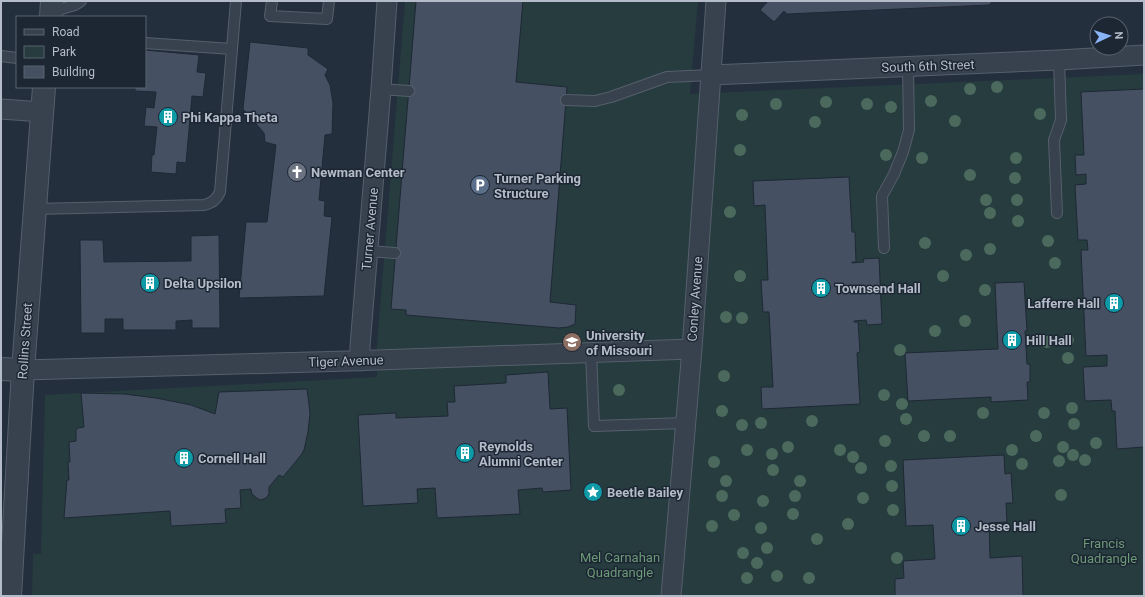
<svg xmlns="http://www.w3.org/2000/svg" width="1145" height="597" font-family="Roboto,sans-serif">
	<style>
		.green { fill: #263c3f }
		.building { fill: #455162; stroke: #1f2835 }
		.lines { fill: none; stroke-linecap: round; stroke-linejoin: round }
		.service-casing { stroke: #565f6c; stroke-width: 12 }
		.minor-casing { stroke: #565f6c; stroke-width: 21 }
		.tertiary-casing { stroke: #565f6c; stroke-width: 24 }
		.service { stroke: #38414e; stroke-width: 10 }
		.minor { stroke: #38414e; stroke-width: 19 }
		.tertiary { stroke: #38414e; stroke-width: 22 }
		.tree { fill: #4b6a5d }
		.labels { text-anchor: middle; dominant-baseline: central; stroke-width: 3; stroke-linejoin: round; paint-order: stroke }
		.street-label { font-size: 13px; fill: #b4bcc9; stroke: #1d2633 }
		.poi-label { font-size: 13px; font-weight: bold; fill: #b4bcc9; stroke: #1d2633; text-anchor: start }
		.park-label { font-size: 13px; fill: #6b9a76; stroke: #1d2633 }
	</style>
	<rect width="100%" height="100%" fill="#242f3e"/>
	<path class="green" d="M405,1H698L690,94L1144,74V596H32L33,554H41L45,395L377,377V345Z"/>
	<path class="building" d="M416,1H523L516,82L567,87L550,302L576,305L575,324L568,327L559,328L406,315V310L391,309Z
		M768,1H993L989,5L787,14L784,11L774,22L760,10Z
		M250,42L308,48V55L328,69L325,75L330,85L333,103L332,134L325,135L319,200L325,201L324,216L332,217L324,296L239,298L246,222H267L276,145L265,142L264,133L243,109Z
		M145,50L199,55L197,72L206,73L203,97L192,96L186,163L177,162L176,174L151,172L152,155H154L157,127L144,126L146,107L154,108L156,92L135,91V87H145Z
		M1144,89V447L1117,449L1115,411H1112L1111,400L1085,401L1083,367L1107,366V355L1086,356L1081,250H1088L1087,240H1078L1075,185L1086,184V174L1076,175L1075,155H1084L1081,92Z
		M849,177L852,232H855L856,262H852V263L864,262L863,259L879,258L882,324L867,325L866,320L854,321V322H858L860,352L857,353L860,404L762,409L761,387H773L769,312H763L761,280H768L765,205L754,206L753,181Z
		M219,235L220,328H192V320L176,321V330H123V319H105V333H81L80,240H103L104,262L191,261V236Z
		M1024,282L1027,331H1025L1027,364H1030V382H1027L1028,400L991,402V397L908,401L905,353L998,349L995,283Z
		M548,372L550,409L567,408L571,490L543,492L542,488L518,490L520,514L437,518L435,488L417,489L418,503L363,506L358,415L396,413V418L448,416L447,402H455L454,386L506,383V375Z
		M307,389L310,413L308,432L304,450L301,455L283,477L279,475L269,487V494L266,498L261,500L258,499L252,494L251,489L240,490L241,508L225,509L226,523L171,526L170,511L64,518L67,480H69L68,462H70L69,442L76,441V430L78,428L84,427L81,393L124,394L156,398L191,405L215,414L219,392Z
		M1004,455L1005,474L1011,473L1013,503H1006L1007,522L989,523L990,558L1022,556L1023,596H895V579L904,578L903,561L935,559L933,525L906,526L903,460Z"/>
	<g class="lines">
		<g class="service-casing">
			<path id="service" d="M272,1L270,16L327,19L329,1
				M51,12L75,5L81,1
				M145,43L232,49
				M1,56L17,58
				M381,89L409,91
				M566,100L595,101L611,97L667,77L711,75
				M35,209L204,205C212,203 216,200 220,192L236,1
				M1057,213L1054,140L1061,120L1059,60
				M884,248L882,196L894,174L903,152L909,130L908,67
				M368,251L395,253
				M591,352L594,426L686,423"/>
		</g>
		<g class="minor-casing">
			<path id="minor" d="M711,75L1059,60L1144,55
				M1,109L42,112
				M360,361V346L381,89L387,1
				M23,370L349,361L692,349
				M671,596L692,349L716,1"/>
		</g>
		<g class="tertiary-casing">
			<path id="tertiary" d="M51,17L52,1
				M1,369L23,370
				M10,596L23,370L44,87"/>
		</g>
		<use href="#service" class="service"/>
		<use href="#minor" class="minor"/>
		<use href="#tertiary" class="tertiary"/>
	</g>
	<g class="tree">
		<circle cx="997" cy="87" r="6"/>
		<circle cx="970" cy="89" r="6"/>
		<circle cx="931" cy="101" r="6"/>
		<circle cx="826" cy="102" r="6"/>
		<circle cx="776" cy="104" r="6"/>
		<circle cx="867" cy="104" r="6"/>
		<circle cx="891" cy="107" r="6"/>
		<circle cx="1040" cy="114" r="6"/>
		<circle cx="742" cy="115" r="6"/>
		<circle cx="955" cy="121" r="6"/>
		<circle cx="815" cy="122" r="6"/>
		<circle cx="740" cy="150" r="6"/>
		<circle cx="886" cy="155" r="6"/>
		<circle cx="922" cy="158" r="6"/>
		<circle cx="1016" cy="158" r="6"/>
		<circle cx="970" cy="175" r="6"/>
		<circle cx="1015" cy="178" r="6"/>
		<circle cx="986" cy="200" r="6"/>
		<circle cx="1017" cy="200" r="6"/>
		<circle cx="730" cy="212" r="6"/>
		<circle cx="990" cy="213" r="6"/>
		<circle cx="1018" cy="221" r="6"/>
		<circle cx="1048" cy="241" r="6"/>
		<circle cx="925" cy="243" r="6"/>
		<circle cx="990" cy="249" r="6"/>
		<circle cx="966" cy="255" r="6"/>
		<circle cx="1055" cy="263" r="6"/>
		<circle cx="740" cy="276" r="6"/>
		<circle cx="943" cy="276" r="6"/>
		<circle cx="985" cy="290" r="6"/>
		<circle cx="726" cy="317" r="6"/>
		<circle cx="742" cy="318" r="6"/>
		<circle cx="965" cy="321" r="6"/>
		<circle cx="935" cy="331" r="6"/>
		<circle cx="1068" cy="340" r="6"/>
		<circle cx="1047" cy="342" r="6"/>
		<circle cx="900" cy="350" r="6"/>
		<circle cx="1068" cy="358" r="6"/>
		<circle cx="724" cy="376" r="6"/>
		<circle cx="619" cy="390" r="6"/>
		<circle cx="884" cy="395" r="6"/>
		<circle cx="902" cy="404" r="6"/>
		<circle cx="1072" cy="408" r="6"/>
		<circle cx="722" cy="411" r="6"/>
		<circle cx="983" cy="413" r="6"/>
		<circle cx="1044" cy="413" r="6"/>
		<circle cx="906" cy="419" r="6"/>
		<circle cx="812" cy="421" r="6"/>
		<circle cx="761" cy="423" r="6"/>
		<circle cx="1074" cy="424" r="6"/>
		<circle cx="742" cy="425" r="6"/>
		<circle cx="924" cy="436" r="6"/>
		<circle cx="950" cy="436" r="6"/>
		<circle cx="1036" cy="436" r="6"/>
		<circle cx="885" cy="441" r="6"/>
		<circle cx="1096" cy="443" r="6"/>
		<circle cx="788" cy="447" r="6"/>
		<circle cx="1063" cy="447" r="6"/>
		<circle cx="747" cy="450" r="6"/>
		<circle cx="840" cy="450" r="6"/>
		<circle cx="1012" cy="450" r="6"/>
		<circle cx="772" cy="454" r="6"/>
		<circle cx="1073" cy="455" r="6"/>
		<circle cx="853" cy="457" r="6"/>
		<circle cx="1085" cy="460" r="6"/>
		<circle cx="1059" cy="461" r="6"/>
		<circle cx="714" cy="462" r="6"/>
		<circle cx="1022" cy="464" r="6"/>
		<circle cx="891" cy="466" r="6"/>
		<circle cx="861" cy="468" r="6"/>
		<circle cx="773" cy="470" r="6"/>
		<circle cx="726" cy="481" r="6"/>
		<circle cx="800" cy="481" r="6"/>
		<circle cx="892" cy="486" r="6"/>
		<circle cx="1061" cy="495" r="6"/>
		<circle cx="722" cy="496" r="6"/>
		<circle cx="795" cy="496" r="6"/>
		<circle cx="863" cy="498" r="6"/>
		<circle cx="763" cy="501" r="6"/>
		<circle cx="893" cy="510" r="6"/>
		<circle cx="793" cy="514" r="6"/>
		<circle cx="734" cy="515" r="6"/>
		<circle cx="848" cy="524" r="6"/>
		<circle cx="712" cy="526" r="6"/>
		<circle cx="761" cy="528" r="6"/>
		<circle cx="817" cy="539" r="6"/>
		<circle cx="767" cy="548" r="6"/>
		<circle cx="743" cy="553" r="6"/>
		<circle cx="897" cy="558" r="6"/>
		<circle cx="757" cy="563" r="6"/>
		<circle cx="777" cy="576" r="6"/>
		<circle cx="747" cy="578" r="6"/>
		<circle cx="809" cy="578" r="6"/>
	</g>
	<defs>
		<g id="building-disc" transform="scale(1)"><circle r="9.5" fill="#0f9aa8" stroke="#1d2633"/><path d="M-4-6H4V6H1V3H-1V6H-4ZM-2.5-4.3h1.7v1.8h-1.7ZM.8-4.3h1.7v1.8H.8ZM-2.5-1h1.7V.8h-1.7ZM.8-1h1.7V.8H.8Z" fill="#fff"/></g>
		<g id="church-disc" transform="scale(1)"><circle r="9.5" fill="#6b7280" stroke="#1d2633"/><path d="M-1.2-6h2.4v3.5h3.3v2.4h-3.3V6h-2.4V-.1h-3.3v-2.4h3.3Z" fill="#fff"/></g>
		<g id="parking-disc" transform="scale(1)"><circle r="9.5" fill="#5c6f8a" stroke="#1d2633"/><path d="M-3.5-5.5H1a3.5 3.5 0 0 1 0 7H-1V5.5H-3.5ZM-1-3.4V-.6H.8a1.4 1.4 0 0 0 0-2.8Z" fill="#fff"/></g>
		<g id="university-disc" transform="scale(1)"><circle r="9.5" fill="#8d6e63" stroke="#1d2633"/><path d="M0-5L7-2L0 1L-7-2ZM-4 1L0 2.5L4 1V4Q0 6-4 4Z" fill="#fff"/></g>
		<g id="sight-disc" transform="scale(1)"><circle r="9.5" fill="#0f9aa8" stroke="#1d2633"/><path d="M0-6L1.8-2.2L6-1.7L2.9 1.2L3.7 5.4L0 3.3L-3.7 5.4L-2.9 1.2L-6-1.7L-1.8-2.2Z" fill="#fff"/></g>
	</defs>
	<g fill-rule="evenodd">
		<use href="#building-disc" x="168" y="117"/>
		<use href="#church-disc" x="297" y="172"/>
		<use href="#parking-disc" x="480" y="185"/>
		<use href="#building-disc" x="150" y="283"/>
		<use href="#building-disc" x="821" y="288"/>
		<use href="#building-disc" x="1114" y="303"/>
		<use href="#building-disc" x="1012" y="340"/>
		<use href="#university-disc" x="572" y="342"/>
		<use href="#building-disc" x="465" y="453"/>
		<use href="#building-disc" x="184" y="458"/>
		<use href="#sight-disc" x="593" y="492"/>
		<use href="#building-disc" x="961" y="526"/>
	</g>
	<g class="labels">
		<g class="street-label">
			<text transform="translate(928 66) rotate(-2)">South 6th Street</text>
			<text transform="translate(370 229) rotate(-85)">Turner Avenue</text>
			<text transform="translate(695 299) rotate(-86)">Conley Avenue</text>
			<text transform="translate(25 341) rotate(-86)">Rollins Street</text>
			<text transform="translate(346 361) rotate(-2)">Tiger Avenue</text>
		</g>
		<g class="poi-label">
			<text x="182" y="117">Phi Kappa Theta</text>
			<text x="311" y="172">Newman Center</text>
			<text x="494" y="178">Turner Parking<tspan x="494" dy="15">Structure</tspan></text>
			<text x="164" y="283">Delta Upsilon</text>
			<text x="835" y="288">Townsend Hall</text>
			<text x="1100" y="303" text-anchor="end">Lafferre Hall</text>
			<text x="586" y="335">University<tspan x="586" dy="15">of Missouri</tspan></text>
			<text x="1026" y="340">Hill Hall</text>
			<text x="479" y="446">Reynolds<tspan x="479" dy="15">Alumni Center</tspan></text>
			<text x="198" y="458">Cornell Hall</text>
			<text x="607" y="492">Beetle Bailey</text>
			<text x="975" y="526">Jesse Hall</text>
		</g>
		<g class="park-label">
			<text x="1104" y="543">Francis<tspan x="1104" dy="15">Quadrangle</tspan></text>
			<text x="620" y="557">Mel Carnahan<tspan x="620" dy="15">Quadrangle</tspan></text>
		</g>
	</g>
	<rect width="1145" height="597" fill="none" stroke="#b4bcc9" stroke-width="4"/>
	<rect x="16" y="16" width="130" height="72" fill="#1d2633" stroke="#59626f"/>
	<rect x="24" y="29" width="20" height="6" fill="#38414e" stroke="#59626f"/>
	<text x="52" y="36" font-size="12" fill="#b4bcc9">Road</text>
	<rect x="24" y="46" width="20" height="12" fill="#263c3f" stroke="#59626f"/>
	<text x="52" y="56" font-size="12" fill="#b4bcc9">Park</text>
	<rect x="24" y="66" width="20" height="12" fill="#455162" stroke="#59626f"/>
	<text x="52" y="76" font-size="12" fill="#b4bcc9">Building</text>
	<g transform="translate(1109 36) rotate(86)"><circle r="19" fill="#1d2633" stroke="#59626f"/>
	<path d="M0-3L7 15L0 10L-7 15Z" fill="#8ab4f8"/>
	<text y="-6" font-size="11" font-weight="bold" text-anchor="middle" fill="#b4bcc9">N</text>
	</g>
</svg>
